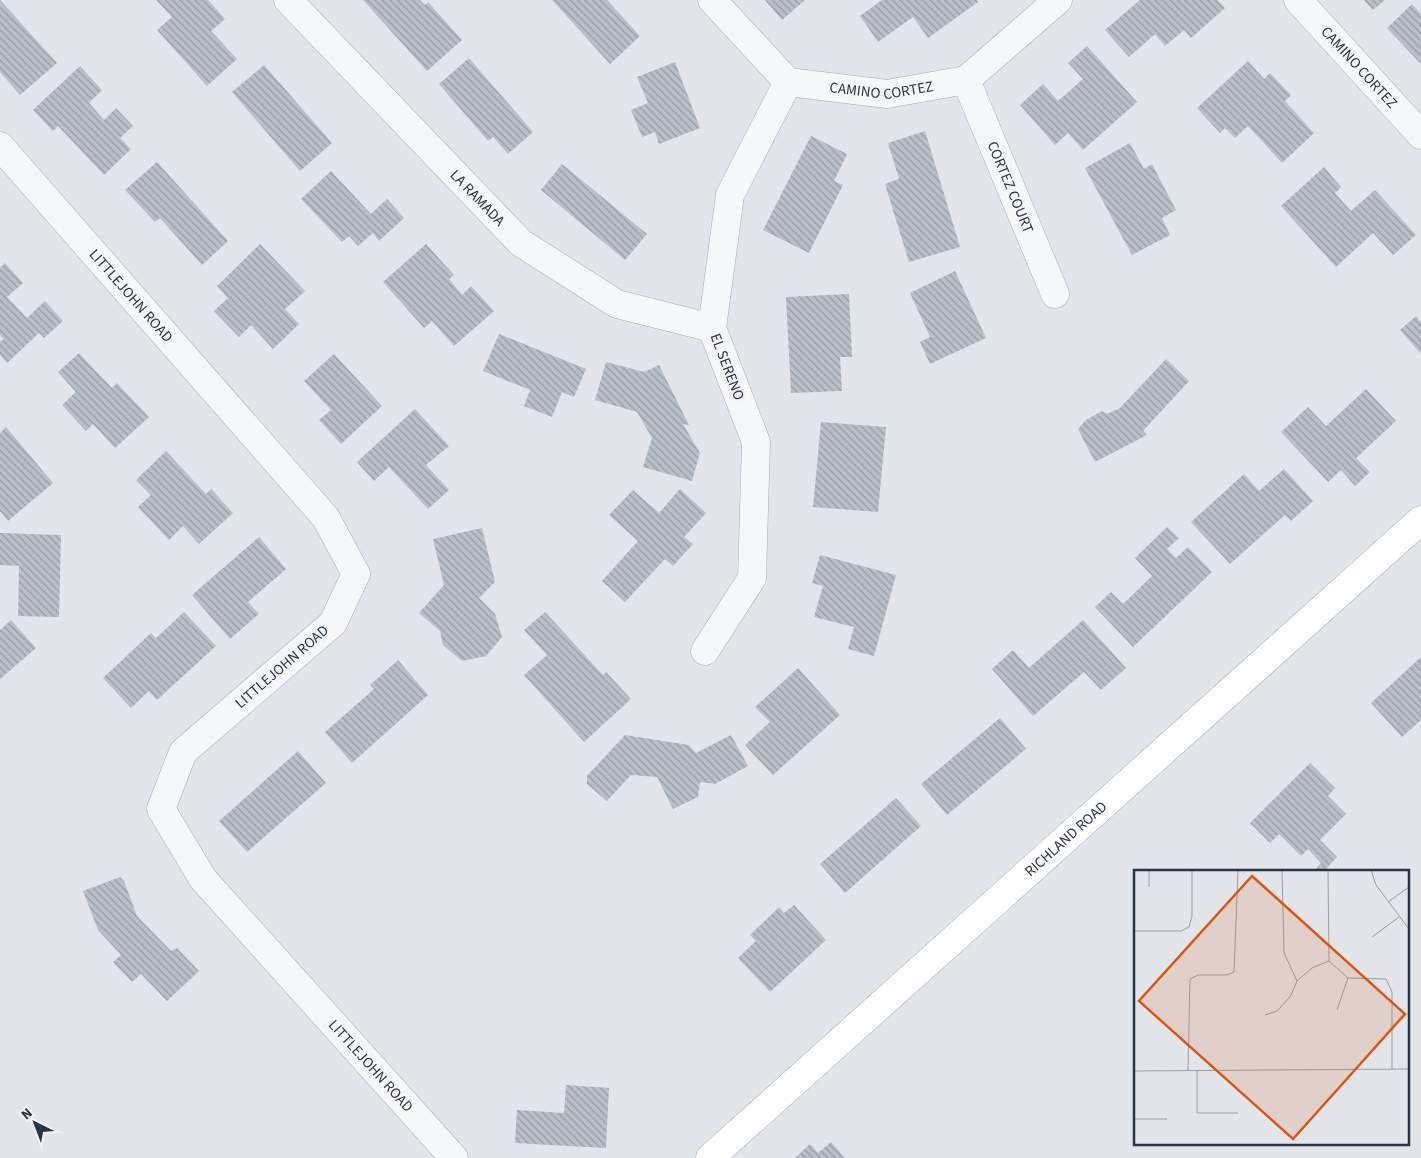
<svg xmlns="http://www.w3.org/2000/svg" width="1421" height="1158" font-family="'Source Sans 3',sans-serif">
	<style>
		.building { fill: url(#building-back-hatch) }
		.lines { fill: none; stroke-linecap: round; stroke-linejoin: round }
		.street-casing { stroke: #a7adb5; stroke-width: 29 }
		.secondary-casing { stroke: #a7adb5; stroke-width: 29 }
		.street { stroke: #f5f7f9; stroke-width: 28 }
		.secondary { stroke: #fff; stroke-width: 28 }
		.labels { text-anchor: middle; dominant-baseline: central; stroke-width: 5; stroke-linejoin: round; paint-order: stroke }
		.street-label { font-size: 15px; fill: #2a3543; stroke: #f2f5f8 }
		.inset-road { fill: none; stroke: #989fa8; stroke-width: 1 }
		.view { fill: #de570f; fill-opacity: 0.15; stroke: #de570f; stroke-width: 2.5 }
		.inset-edge { fill: none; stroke: #2a3543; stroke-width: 2.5 }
	</style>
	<defs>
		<pattern id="building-back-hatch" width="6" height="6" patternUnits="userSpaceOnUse" patternTransform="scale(1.25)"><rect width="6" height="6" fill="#b9c0c8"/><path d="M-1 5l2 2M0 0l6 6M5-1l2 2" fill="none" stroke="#979da4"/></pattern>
	</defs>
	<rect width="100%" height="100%" fill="#e2e6eb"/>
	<path class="building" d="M0,0L57,63L20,95L0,72Z
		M156,0H208L225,19L211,31L237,59L207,86L157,30L172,17Z
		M363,0H420L425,5L428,2L462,40L427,71Z
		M552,0H607L640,36L610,64Z
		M765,0H805L782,20Z
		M882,0H977L978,2L928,38L913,17L878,42L860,16Z
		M1140,0H1217L1225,8L1191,38L1184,30L1165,46L1155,34L1129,57L1105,30Z
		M1364,0H1385L1373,10Z
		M1412,4L1421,14V64L1387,28Z
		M1087,46L1137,102L1083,150L1068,133L1055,145L1020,105L1043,84L1058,101L1083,79L1068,63Z
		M469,58L533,132L508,154L493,137L488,141L439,84Z
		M1248,61L1264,79L1270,73L1291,95L1285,101L1314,133L1282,163L1248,126L1235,138L1225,128L1220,133L1197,108Z
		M675,62L700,128L659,144L655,132L642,137L631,110L648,103L637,77Z
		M264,65L332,143L300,171L232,92Z
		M80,66L102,90L89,103L104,120L116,108L133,126L120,138L131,149L104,175L58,126L53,131L33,110Z
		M925,131L960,247L909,262L885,184L899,179L888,143Z
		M811,136L847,154L834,181L843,185L809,253L763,230Z
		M1130,143L1144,169L1152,164L1176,210L1162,218L1170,235L1132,255L1085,168Z
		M157,162L228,241L202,265L160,218L155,222L125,190Z
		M562,164L647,234L625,260L541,190Z
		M1324,167L1341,187L1335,193L1351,211L1375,190L1416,235L1393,255L1373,233L1336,267L1281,206Z
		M331,171L371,214L387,199L404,218L379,241L373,233L358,246L349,236L342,242L301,199Z
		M260,244L305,291L285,309L299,324L273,349L251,325L239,337L214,311L228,298L217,286Z
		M426,244L454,275L449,279L462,295L471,286L494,311L454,346L432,321L424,328L383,282Z
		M5,263L23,283L7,297L27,318L45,301L63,321L44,338L39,333L7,363L0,355V342L4,339L0,335V268Z
		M955,271L986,338L930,364L920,342L930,337L910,293Z
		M849,294L852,357H840L842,391L791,393L786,297Z
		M1416,316L1421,322V354L1400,330Z
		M499,334L586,369L574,397L562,392L552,417L524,406L530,390L483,371Z
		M79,353L112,388L117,383L149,417L115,448L93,424L86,431L62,405L76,392L58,372Z
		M334,354L382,406L341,444L319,420L331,410L304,381Z
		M1166,359L1189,381L1143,431L1147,435L1095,462L1078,429L1086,420L1102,411L1107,414L1120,408Z
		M606,362L644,372L659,365L689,425L683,424L700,453L692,481L643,467L652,438L637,412L595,400Z
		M1366,389L1396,421L1356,458L1370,472L1355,486L1341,470L1328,482L1281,432L1308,407L1326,426Z
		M415,409L449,446L426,465L449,490L428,509L389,467L374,481L357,462Z
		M821,422L886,427L878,512L813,507Z
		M6,427L53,483L8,521L0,511V433Z
		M166,451L206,494L211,489L233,513L199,544L183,526L169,540L138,507L151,495L136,480Z
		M1284,469L1313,501L1291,521L1285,515L1230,564L1191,522L1244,474L1259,491Z
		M680,489L706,513L684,537L693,544L673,566L665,559L625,602L602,581L638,541L609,515L633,490L659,513Z
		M1167,527L1179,538L1167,549L1176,558L1188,547L1212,572L1133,647L1095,607L1111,592L1123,604L1152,576L1135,558Z
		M482,528L495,582L479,598L495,614L502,637L486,656L462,661L443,645L440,631L419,613L444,585L433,539Z
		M0,533L61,535L59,617L18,616L19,566L0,565Z
		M259,537L286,569L248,602L259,614L230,639L192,595Z
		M820,555L896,575L874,656L848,649L854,627L814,617L823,586L812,583Z
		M184,612L216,646L157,700L149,691L131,708L103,678L151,633L156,638Z
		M545,612L603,675L606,672L631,699L584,742L524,675L547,655L524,630Z
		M11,620L36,648L0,679V630Z
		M1083,620L1126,668L1101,690L1084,672L1033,716L992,669L1013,650L1029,668Z
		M1421,657V720L1402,737L1371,703Z
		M398,660L428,695L352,763L325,732L374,689L370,685Z
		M798,668L840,715L773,775L745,745L770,722L755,707Z
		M1000,718L1026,749L947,815L921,784Z
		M625,735L689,745L696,753L731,735L748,766L715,784L700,782L698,797L673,809L657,777L631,775L607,801L587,784V776Z
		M298,751L326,783L247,852L219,821Z
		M1310,763L1335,788L1328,796L1346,814L1320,840L1337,857L1323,872H1313L1321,863L1308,849L1301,856L1279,834L1270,843L1250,823Z
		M896,798L921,826L845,893L820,864Z
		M120,877L124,881L137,916L171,951L177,948L199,971L167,1001L141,974L132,982L113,962L121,955L98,930L83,891Z
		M794,905L826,940L770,992L738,958L756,941L750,935L779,907L784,913Z
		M566,1085L609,1088L606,1148L515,1143L517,1110L564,1113Z
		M831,1142L845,1158H795L810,1144L818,1153Z"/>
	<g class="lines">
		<g class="street-casing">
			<g id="street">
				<path id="s1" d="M288,0L521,243L617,304L712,328"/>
				<path id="s2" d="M712,0L788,82L887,94L966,80L1058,0"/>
				<path id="s3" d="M1298,0L1421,135"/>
				<path id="s4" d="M966,80L1055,294"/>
				<path id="s5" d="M0,146L326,518L356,574L333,623L183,752L161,809L203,879L454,1158"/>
				<path d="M705,651L752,578L756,442L712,328L730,195L788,82"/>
			</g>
		</g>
		<g class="secondary-casing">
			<g id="secondary">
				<path id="s6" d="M710,1158L1421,520"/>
			</g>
		</g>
		<use href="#street" class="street"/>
		<use href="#secondary" class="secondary"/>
	</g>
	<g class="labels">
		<g class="street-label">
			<text stroke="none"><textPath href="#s3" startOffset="91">CAMINO CORTEZ</textPath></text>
			<text stroke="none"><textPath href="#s2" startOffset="206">CAMINO CORTEZ</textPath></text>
			<text stroke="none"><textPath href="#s4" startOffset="116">CORTEZ COURT</textPath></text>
			<text stroke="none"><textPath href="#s1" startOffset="274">LA RAMADA</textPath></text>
			<text stroke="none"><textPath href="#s5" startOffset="199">LITTLEJOHN ROAD</textPath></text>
			<text transform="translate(727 367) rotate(69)">EL SERENO</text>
			<text transform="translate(282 667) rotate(-41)">LITTLEJOHN ROAD</text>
			<text stroke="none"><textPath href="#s6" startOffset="478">RICHLAND ROAD</textPath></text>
			<text stroke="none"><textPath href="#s5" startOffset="1204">LITTLEJOHN ROAD</textPath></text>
		</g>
	</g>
	<g transform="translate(1134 870)">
		<rect width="275" height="275" fill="#e2e6eb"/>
		<path class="inset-road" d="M15,0V17M148,0L150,83L163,111M194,0L195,91L214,108L252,109L258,122V200M237,0L242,15L275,59M254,32L275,17M0,61H47L55,57L58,46V0M238,67L265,47M203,140L214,108M131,145L143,141L156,127L163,111L178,98L195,91M54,200L56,109L64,105H93L100,102L104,0M63,200V243H104M0,201L275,199M0,249H33"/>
		<path class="view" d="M118,6L271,144L159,269L5,131Z"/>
		<rect width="275" height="275" class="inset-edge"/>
	</g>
	<g transform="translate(35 1123) rotate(318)" stroke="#f2f5f8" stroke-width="4" paint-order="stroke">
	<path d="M0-4L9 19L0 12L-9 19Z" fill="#2a3543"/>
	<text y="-8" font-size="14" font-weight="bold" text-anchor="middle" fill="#2a3543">N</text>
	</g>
</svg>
